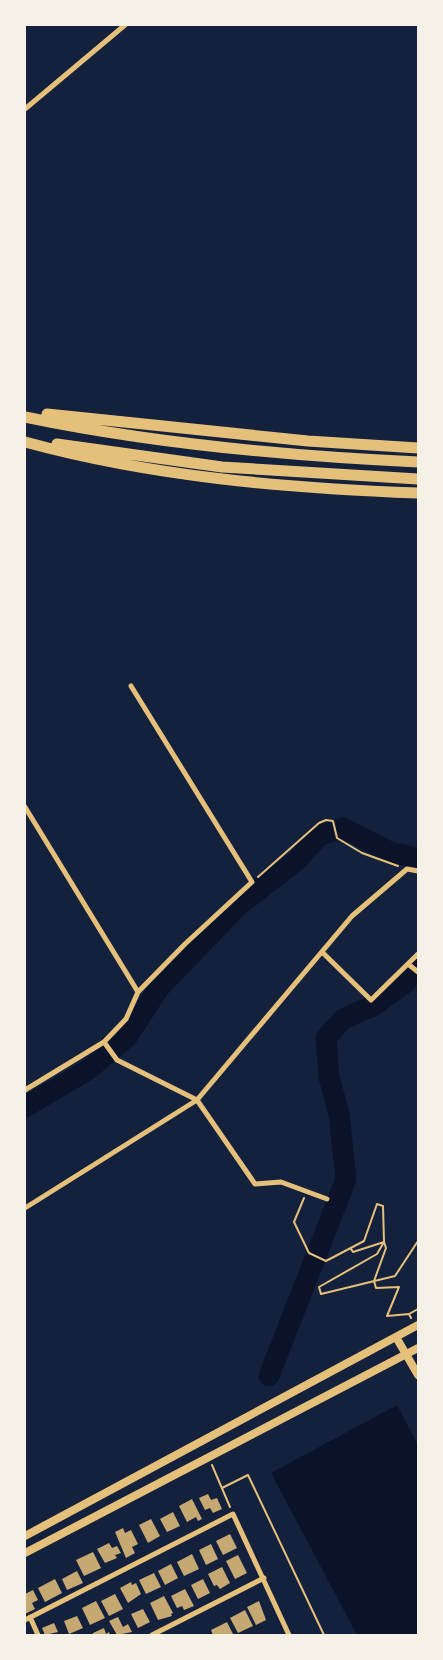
<svg xmlns="http://www.w3.org/2000/svg" width="443" height="1660" font-family="Commissioner,sans-serif">
	<style>
		.water { fill: #0b132b }
		.lines { fill: none; stroke-linecap: round; stroke-linejoin: round }
		.river { stroke: #0b132b; stroke-width: 21 }
		.building { fill: #c6a872 }
		.path { stroke: #e5c07b; stroke-width: 2 }
		.minor { stroke: #e5c07b; stroke-width: 5 }
		.tertiary { stroke: #e5c07b; stroke-width: 8 }
		.motorway { stroke: #e5c07b; stroke-width: 11 }
	</style>
	<rect width="100%" height="100%" fill="#14213d"/>
	<path class="water" d="M397,1405L418,1445V1635H357L271,1473Z"/>
	<g class="lines">
		<path class="river" d="M25,1107L88,1070L127,1037L159,988L238,906L296,861L320,835L343,828L390,852L418,858
			M269,1376L346,1179L339,1114L329,1077L326,1038L343,1019L373,1006L405,983L418,965"/>
	</g>
	<path class="building" d="M208,1494L211,1500L217,1498L222,1509L213,1513L210,1508L205,1510L199,1498Z
		M192,1499L202,1519L198,1521L196,1517L187,1522L179,1506Z
		M173,1512L180,1526L167,1532L160,1519Z
		M151,1519L160,1536L148,1543L139,1525Z
		M123,1528L125,1533L131,1530L138,1544L132,1547L135,1553L126,1558L115,1532Z
		M230,1534L237,1548L223,1555L216,1541Z
		M109,1543L112,1548L117,1546L121,1553L115,1555L117,1558L105,1563L97,1549Z
		M211,1544L218,1559L206,1565L199,1550Z
		M93,1552L101,1568L84,1576L76,1560Z
		M192,1554L199,1569L184,1576L177,1562Z
		M238,1555L247,1573L235,1579L226,1561Z
		M171,1564L178,1578L165,1585L158,1571Z
		M222,1567L230,1583L220,1589L217,1585L214,1586L208,1574Z
		M77,1571L83,1583L67,1590L62,1579Z
		M154,1573L161,1587L146,1594L139,1580Z
		M55,1579L62,1593L45,1602L38,1588Z
		M203,1579L210,1593L198,1599L191,1585Z
		M131,1582L132,1585L136,1583L141,1594L128,1603L120,1588Z
		M185,1589L194,1606L184,1610L182,1606L177,1608L171,1596Z
		M33,1590L38,1600L32,1603L35,1609L25,1614V1594Z
		M115,1594L123,1609L109,1616L101,1601Z
		M164,1596L173,1613L171,1614L172,1616L158,1620L150,1603Z
		M96,1601L105,1618L90,1625L82,1608Z
		M259,1601L266,1620L256,1625L247,1607Z
		M143,1609L150,1622L138,1628L131,1614Z
		M245,1610L253,1626L238,1633L230,1618Z
		M77,1616L83,1628L69,1634L64,1621Z
		M118,1617L123,1627L128,1624L132,1632L117,1635L109,1621Z
		M227,1622L233,1634L213,1635L211,1630Z
		M54,1623L58,1632L45,1635L42,1628Z
		M104,1628L106,1634L109,1632L110,1635H93V1633Z"/>
	<g class="lines">
		<path class="path" d="M258,877L319,823L326,820L333,821L337,838L362,853L398,866
			M304,1198L294,1222L309,1253L326,1261L364,1241L377,1204L383,1206L384,1242L377,1254L319,1287L321,1294L395,1276L418,1241
			M351,1249L353,1252L384,1242L386,1248L374,1281L376,1288L399,1287L387,1316L409,1314
			M411,1318L409,1314L418,1309
			M212,1465L230,1507
			M222,1488L248,1475L324,1635"/>
		<path class="minor" d="M25,109L125,25
			M25,807L138,992
			M322,952L371,1000L418,954
			M408,964L418,972
			M104,1042L117,1060L197,1100L255,1184L281,1182L327,1199
			M25,1090L104,1042L126,1019L138,992L185,944L252,882L131,686
			M25,1208L197,1100L352,916L407,869L418,871
			M30,1617L38,1635
			M25,1620L233,1514L289,1635
			M152,1635L264,1578"/>
		<path class="tertiary" d="M396,1337L418,1375
			M25,1536L418,1325
			M25,1553L418,1348"/>
		<path class="motorway" d="M47,414L308,441L418,448
			M25,417C155,444 286,456 418,462
			M25,442C154,477 285,488 418,493
			M57,444L222,467L418,479"/>
	</g>
	<rect width="443" height="1660" fill="none" stroke="#f6f1e7" stroke-width="52"/>
</svg>
